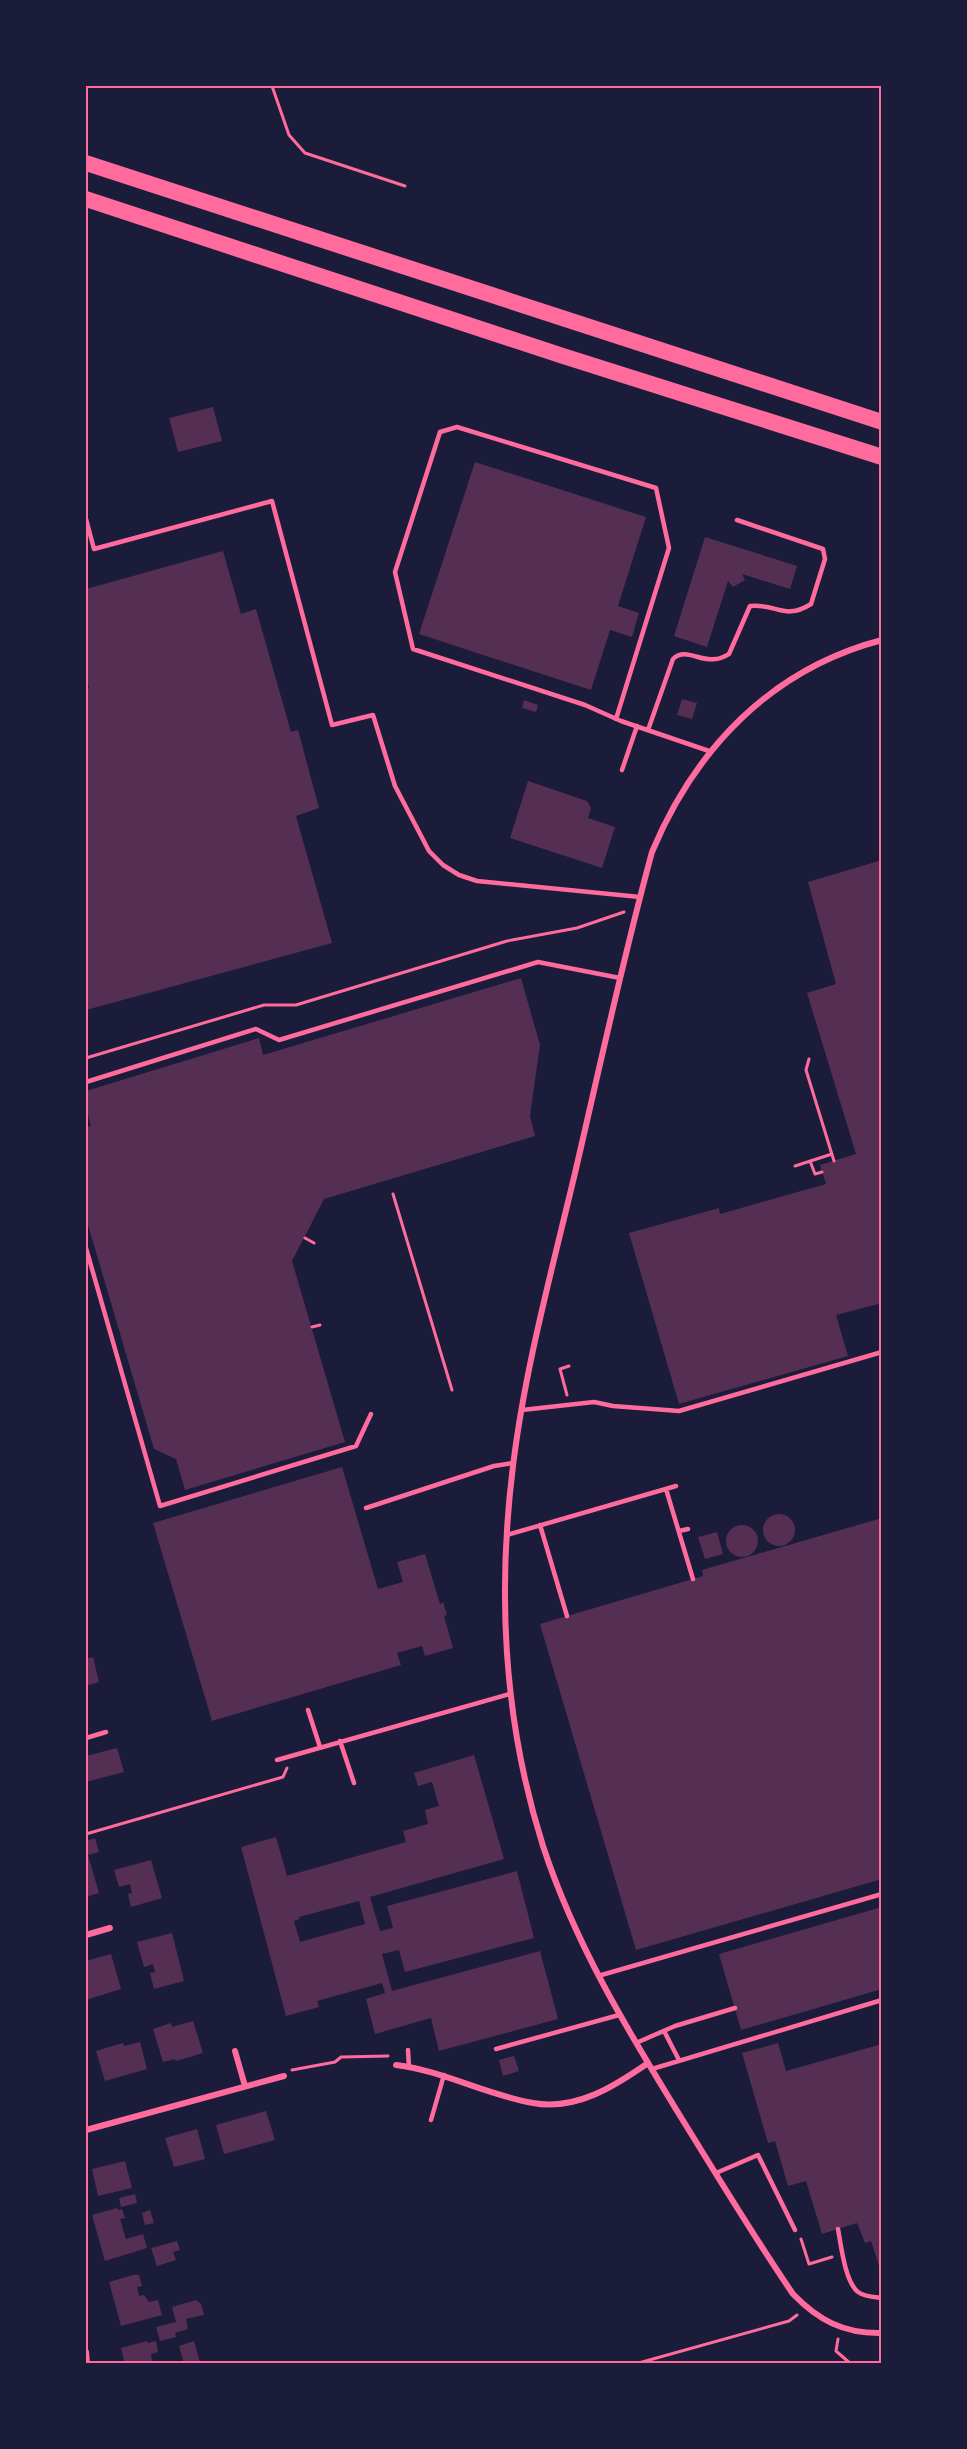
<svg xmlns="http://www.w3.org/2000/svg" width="967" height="2449" font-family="'Libre Baskerville',serif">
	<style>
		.building { fill: #542f53; fill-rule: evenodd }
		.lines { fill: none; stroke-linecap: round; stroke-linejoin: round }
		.path { stroke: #ff6b9d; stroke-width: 3 }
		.service { stroke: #ff6b9d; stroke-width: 4.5 }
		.minor { stroke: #ff6b9d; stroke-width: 6 }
		.trunk { stroke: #ff6b9d; stroke-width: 16 }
		.neatline { fill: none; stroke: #ff6b9d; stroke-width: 2 }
	</style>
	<rect width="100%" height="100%" fill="#1b1b3a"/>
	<path class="building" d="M213,407L222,441L178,452L169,418Z
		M475,462L646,517L618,606L639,613L632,637L610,630L591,690L419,634Z
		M705,537L797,566L790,589L742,574L745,580L733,587L728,581L707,647L674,636Z
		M223,551L241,614L256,609L291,732L298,730L319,808L296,816L332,943L86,1010V688H89L86,677V589Z
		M682,699L697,703L692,719L677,715Z
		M524,700L538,705L536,712L522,708Z
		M528,781L587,801L591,808L588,818L615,827L602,868L510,838Z
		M882,860V1303L836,1315L848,1356L679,1404L629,1233L719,1208L720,1214L826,1184L820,1165L856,1154L807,993L836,984L808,882Z
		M521,978L540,1045L530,1116L535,1136L324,1199L292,1261L345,1442L185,1490L176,1459L154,1449L86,1218V1127L91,1126L86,1108V1091L259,1038L263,1055Z
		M342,1467L378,1589L403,1582L397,1562L425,1554L440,1604L443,1602L447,1615L444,1616L453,1648L425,1656L422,1646L397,1653L401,1665L212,1721L153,1523Z
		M763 1530a16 16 0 1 1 32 0a16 16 0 1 1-32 0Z
		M882,1518V1879L636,1950L540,1624L703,1576L702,1570Z
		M726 1541a16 16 0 1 1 32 0a16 16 0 1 1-32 0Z
		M717,1532L723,1554L705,1559L698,1537Z
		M93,1657L99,1682L86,1686V1659Z
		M117,1748L124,1772L86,1782V1756Z
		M474,1755L504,1859L370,1897L380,1931L393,1928L387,1906L517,1871L534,1938L405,1972L399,1950L382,1954L392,1991L540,1951L558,2019L439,2051L431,2018L375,2034L366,1999L385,1993L382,1983L317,2001L319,2007L286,2016L241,1847L276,1837L287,1876L406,1842L403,1831L428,1824L425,1810L439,1806L432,1782L418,1786L414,1773ZM359,1901L365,1924L300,1942L294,1921L300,1919L299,1917Z
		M95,1838L99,1852L88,1855L99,1893L86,1897V1841Z
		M151,1860L162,1898L131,1907L128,1894L132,1893L130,1884L119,1887L114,1870Z
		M882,1907V1989L741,2030L719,1954Z
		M172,1933L184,1981L154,1989L150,1973L155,1972L153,1964L144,1967L137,1942Z
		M111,1954L121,1989L86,2000V1961Z
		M193,2021L203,2053L176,2061L175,2059L163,2062L153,2029L171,2023L172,2027Z
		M140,2042L147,2069L105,2081L96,2051L123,2043L124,2046Z
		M778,2043L786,2071L882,2044V2275L871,2241L865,2243L857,2223L822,2234L806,2181L788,2186L775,2141L768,2143L742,2053Z
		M514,2056L519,2071L503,2076L499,2060Z
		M266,2111L275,2140L224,2154L216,2125Z
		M197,2129L205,2159L174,2167L165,2138Z
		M125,2161L132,2188L98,2196L92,2169Z
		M135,2194L137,2203L121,2207L119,2198Z
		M117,2208L118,2210L122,2209L125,2218L120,2219L126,2239L143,2234L147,2248L105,2261L92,2215Z
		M150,2210L154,2223L145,2225L142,2213Z
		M177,2241L180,2250L173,2252L176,2260L157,2266L151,2248Z
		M133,2275H139L142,2286L137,2287L139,2296L144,2295L149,2302L158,2300L162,2315L121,2326L109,2282Z
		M196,2300L201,2304L204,2315L186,2319L188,2329L175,2333L176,2337L160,2341L156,2327L176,2322L172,2307Z
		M147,2341L148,2343L156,2341L158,2352L151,2354L153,2364H125L121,2348Z
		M194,2341L200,2362L184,2364L179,2346Z"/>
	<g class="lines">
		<path class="path" d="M272,86L289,135L305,153L405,186
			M86,1058L264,1005H296L507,941L577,928L624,912
			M809,1059L806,1070L834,1161
			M810,1161L815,1174L822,1172
			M795,1166L832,1154
			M393,1194L452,1390
			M305,1238L314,1243
			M312,1327L320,1325
			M567,1395L560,1369L569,1366
			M86,1834L283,1777L287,1768
			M292,2070L335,2062L341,2057L388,2056
			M801,2239L809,2264L832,2257
			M838,2339L836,2351L851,2364
			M635,2364L789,2321L797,2315"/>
		<path class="service" d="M86,519L94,549L272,501L332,725L373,715L395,786L429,851L443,865L459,875L477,881L640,897
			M616,719L669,548L656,488L457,427L440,432L395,572L413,649L585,705L621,721L709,751
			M648,730L673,659C685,647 700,662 715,659C720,659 725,656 729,654L750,606C777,603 784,621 811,604L825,559L823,549L737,520
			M622,770L637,726
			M86,1082L256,1029L279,1040L538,962L620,978
			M86,1248L160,1506L356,1446L371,1414
			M522,1410L594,1402L613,1406L679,1411L882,1352
			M666,1489L693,1579
			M366,1508L494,1466L513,1463
			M540,1525L567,1616
			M679,1531L688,1529
			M507,1535L676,1486
			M308,1710L320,1747
			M86,1738L106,1732
			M340,1741L354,1783
			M277,1760L510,1694
			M598,1976L882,1894
			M664,2031L679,2060
			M636,2043L675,2026L735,2008
			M496,2049L619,2015
			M408,2050L409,2067
			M652,2069L882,2000
			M431,2120L444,2075
			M716,2173L758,2155L795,2230
			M838,2229C841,2245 845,2282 858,2292C865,2297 874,2297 882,2298"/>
		<path class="minor" d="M882,640C771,669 695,749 652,852C623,958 600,1066 575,1173C552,1270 525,1368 513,1466C497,1594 504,1723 543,1846C575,1944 628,2031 682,2119C718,2177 754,2237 793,2294C818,2320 844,2334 882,2333
			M86,1935L110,1928
			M235,2051L245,2086
			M396,2065C444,2071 486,2095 533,2103C576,2111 615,2086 648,2063
			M86,2130L284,2076
			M86,2352L87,2364"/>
		<path class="trunk" d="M86,163L882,422
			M86,199L563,356L882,457"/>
	</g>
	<rect width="967" height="2449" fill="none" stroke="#1b1b3a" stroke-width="174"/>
	<rect x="87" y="87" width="793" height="2275" class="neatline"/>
</svg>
